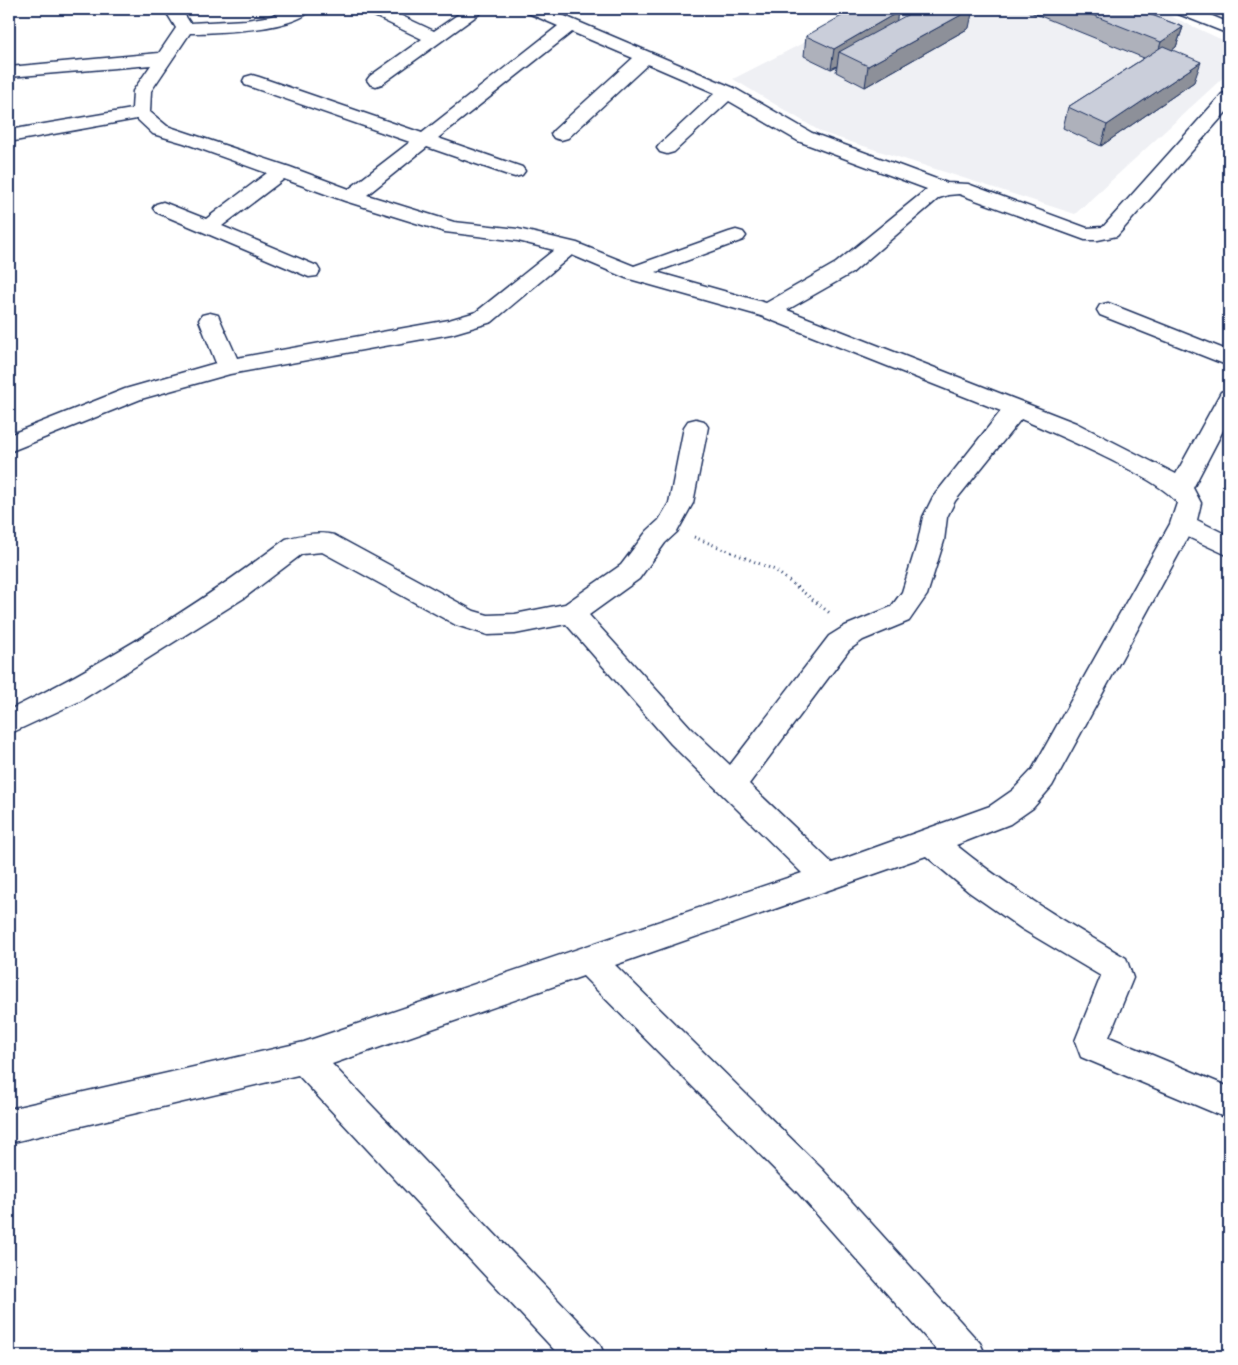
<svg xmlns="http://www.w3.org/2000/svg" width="1238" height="1365" font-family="Mynerve,sans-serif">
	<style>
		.built { fill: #eff0f4 }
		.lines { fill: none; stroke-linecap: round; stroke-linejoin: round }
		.minor-casing { stroke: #1b2f5e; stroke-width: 3 }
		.path { stroke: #1b2f5e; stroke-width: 3; stroke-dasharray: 1 4; stroke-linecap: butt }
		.minor { fill: #fff; fill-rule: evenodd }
		.wall { fill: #aeb1bb; stroke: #1b2f5e }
		.shaded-wall { fill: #8d9099; stroke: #1b2f5e }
		.building { fill: #caceda; stroke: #1b2f5e }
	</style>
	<rect width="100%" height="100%" fill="#fff"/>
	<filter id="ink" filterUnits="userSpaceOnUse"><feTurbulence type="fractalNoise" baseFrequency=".02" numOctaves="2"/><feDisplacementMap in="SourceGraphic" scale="10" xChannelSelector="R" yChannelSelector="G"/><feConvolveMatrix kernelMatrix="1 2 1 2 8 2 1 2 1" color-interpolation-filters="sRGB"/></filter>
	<g filter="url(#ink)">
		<path class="built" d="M869,9H1155L1229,43V72L1075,214L823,133L733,79Z"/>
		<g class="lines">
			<g class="minor-casing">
				<path id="minor" d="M161,9H181L190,23L246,20L271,16L289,9H311C299,30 215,33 190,33L151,91L150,112L167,126L290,167L349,189L410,142L245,85L243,81L245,77L252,75L259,77L422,133L558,26L528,13L526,9H548L734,88L812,133L947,183L968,184L1087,228L1103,227L1222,94L1229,92V109L1117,236L1098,240H1085L959,194L948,195L939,198L852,273L787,310L1076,423L1176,474L1221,392L1229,389V419L1193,488L1201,503L1197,520L1229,536V556L1188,537L1052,786L1033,808L1010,824L956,845C1009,888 1067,923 1126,958L1133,978L1109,1037L1229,1087V1119L1081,1057L1075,1041L1101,976L1022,929L969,892L926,856L615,965L822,1169L980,1343L986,1356H942L798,1193L583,976L332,1064L599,1343L605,1356H560L298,1075L9,1143V1109L304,1042L802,873L671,744L566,624L515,634L488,635L456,625L322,552L302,554L244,598L80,701L9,734V710C106,663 199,604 286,539C301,535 319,531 334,535L474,611L488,615L515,614L565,604L621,565L647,531L659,520L669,503L684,427L688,421L696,419L704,421L708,427L693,503L677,532L665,543L639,579L589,615L691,728L730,765L829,636L845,626L891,607L902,592L918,541L923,517L933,497L1001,411L761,316L626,278L572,255L492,322L451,334L230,374L141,399L9,452V435L125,389L216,363L199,320L202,315L210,313L218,315L237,358L449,320L476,312L554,250L518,241L445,232L345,201L284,179L222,226L317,266L320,271L317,276L309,277L156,212L153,208L156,204L163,202L206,219L267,173L184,143L153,134L137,119L9,142V130L132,109L133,91L151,65L9,77V67L159,53L176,28L168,15ZM572,32L633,58L554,130L551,134L554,138L561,140L568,138L648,64L715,93L660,144L657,148L660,152L667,154L674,152L729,101L798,141L927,189L836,263L766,303L656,272L743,240L746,236L743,232L736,230L729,232L634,266L577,243L518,229L454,222L367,195L427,147L508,175L515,177L522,175L525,171L522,167L438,138ZM1021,419C1049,431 1164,480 1177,503L1170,524L1032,770L1013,790L990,806L832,863L749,784L849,650L863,640L909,621L927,595L944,541L947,517L955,501Z
					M366,9H387L434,31L466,9H486L382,84L376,86L370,84L367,80L370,76L422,39L368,13Z
					M1173,9H1196L1229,23V34L1176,13Z
					M1108,303L1229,351V366L1100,315L1097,310L1100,305Z"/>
			</g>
			<path class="path" d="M694,537L775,570L831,614"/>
			<use href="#minor" class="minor"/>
		</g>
		<path class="wall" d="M1023,9H1136L1183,27L1176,47L1172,50L1194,82L1101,146L1063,128L1068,107L1144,58Z
			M896,21L969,28L865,87L836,72L837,66L831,69L804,56L806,36Z"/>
		<path class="shaded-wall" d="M972,9H973L969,28L865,87L868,66Z
			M898,12L895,32L839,52L837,66L831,69L834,49Z
			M1183,27L1176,47L1155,63L1161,42Z
			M1201,62L1194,82L1101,146L1107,125Z"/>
		<path class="building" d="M854,9H890L898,12L834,49L806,36Z
			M918,9H972L868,66L839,52Z
			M1077,9H1136L1183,27L1161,42Z
			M1163,46L1201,62L1107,125L1068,107Z"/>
	</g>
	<rect width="1238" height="1365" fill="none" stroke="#fff" stroke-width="30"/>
	<rect x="15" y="15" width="1208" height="1335" fill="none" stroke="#1b2f5e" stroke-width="2" filter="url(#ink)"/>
</svg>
